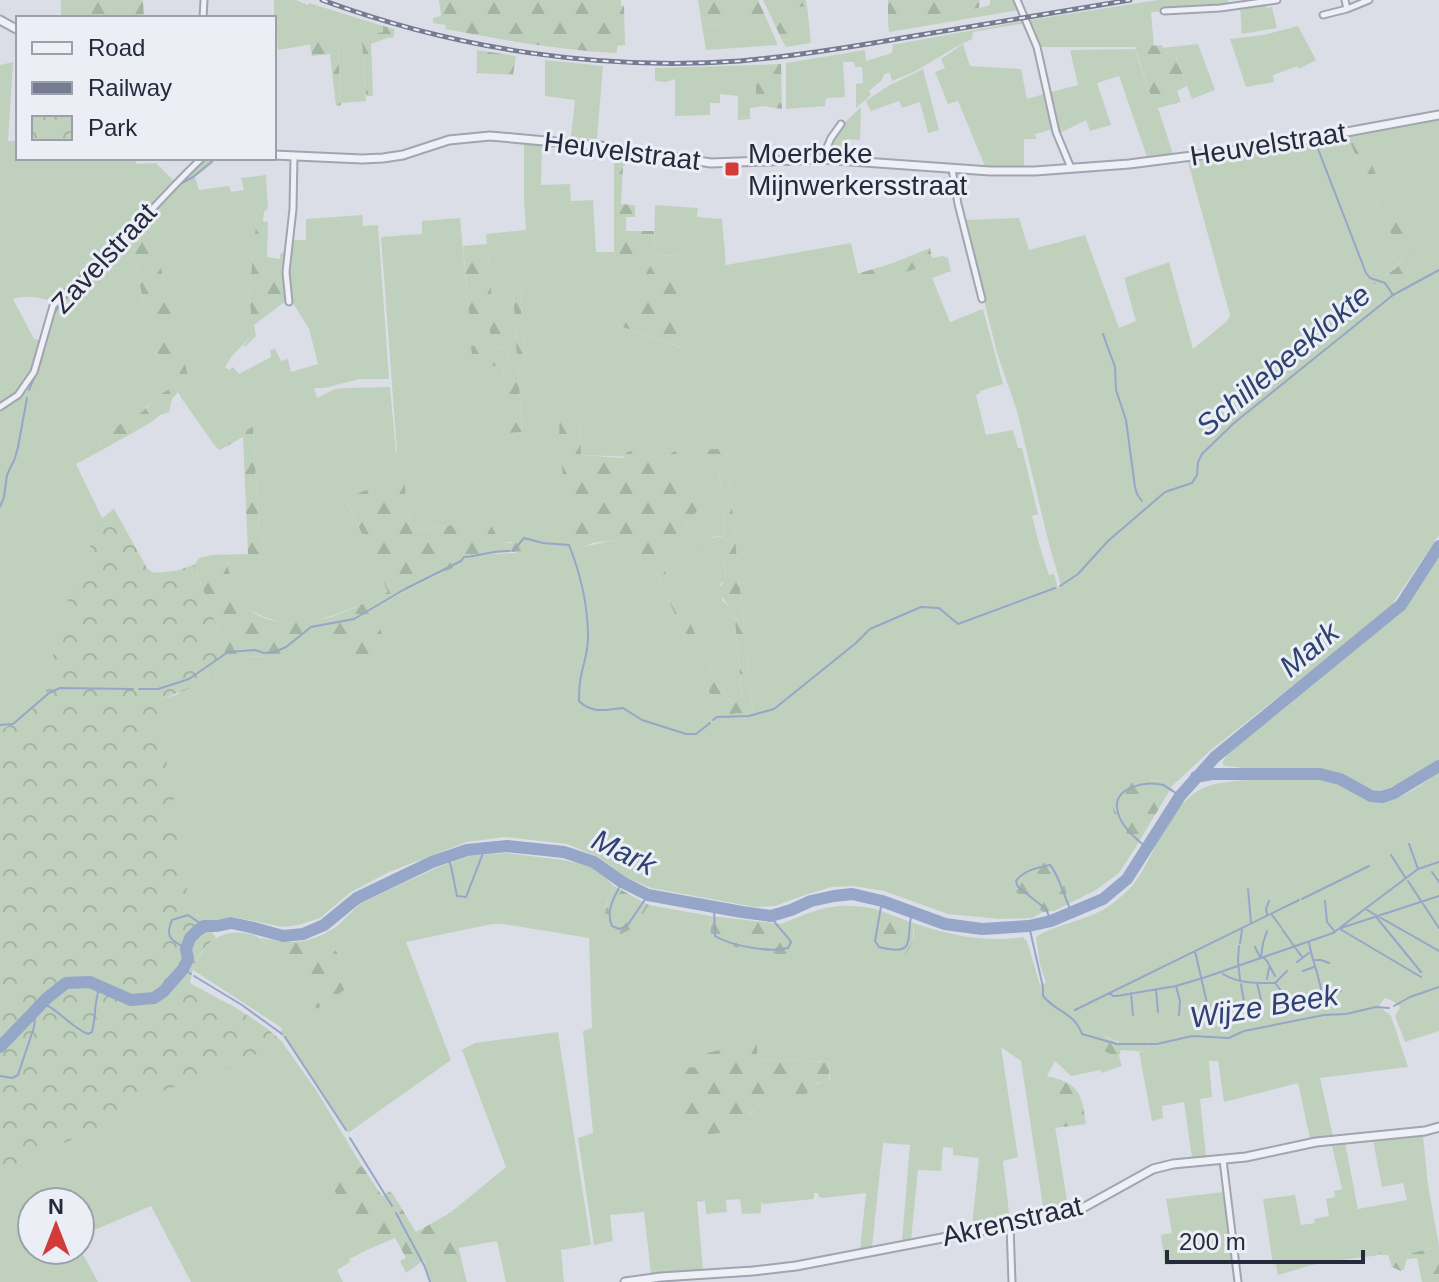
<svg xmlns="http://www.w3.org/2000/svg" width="1439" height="1282" font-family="Helvetica,sans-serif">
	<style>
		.grass { fill: #bfd1bd; fill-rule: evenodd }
		.forest { fill: url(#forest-firs); fill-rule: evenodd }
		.park { fill: url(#park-crowns) }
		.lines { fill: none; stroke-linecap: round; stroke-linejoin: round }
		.stream { stroke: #95a6c9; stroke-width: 2 }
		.river { stroke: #95a6c9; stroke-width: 12 }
		.minor-casing { stroke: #a1a4b1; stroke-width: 9 }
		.tertiary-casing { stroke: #a1a4b1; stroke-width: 11 }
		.minor { stroke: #eff0f5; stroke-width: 5 }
		.tertiary { stroke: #eff0f5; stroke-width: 7 }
		.rail-casing { stroke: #757b91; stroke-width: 5 }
		.rail { stroke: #ebeef5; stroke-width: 2; stroke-dasharray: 6; stroke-linecap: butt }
		.poi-dot { fill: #d23b3a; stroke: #ebeef5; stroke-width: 3 }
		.labels { text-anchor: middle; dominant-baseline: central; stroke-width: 6; stroke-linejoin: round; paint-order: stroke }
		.street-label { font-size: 28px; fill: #252a3d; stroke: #ebeef5 }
		.poi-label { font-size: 28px; fill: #252a3d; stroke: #ebeef5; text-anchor: start }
		.water-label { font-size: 30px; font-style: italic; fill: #2e4272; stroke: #ebeef5 }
	</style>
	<defs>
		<pattern id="forest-firs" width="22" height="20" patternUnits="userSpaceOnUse" patternTransform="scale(2)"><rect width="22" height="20" fill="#bfd1bd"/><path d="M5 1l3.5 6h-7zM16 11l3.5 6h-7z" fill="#a4b4a3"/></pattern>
		<pattern id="park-crowns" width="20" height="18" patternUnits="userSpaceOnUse" patternTransform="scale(2)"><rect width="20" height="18" fill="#bfd1bd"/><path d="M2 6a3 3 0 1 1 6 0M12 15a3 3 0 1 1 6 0" fill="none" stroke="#a4b4a3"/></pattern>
	</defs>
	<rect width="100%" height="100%" fill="#dcdee7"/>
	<path class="grass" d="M274,0H296L308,5L309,3L383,26V32L278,50L277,39L274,38Z
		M990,0H1016L1020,10L889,32L888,23L979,8L990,5Z
		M1158,0H1228L1229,4L1166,8V11L1151,12L1154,46L1148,47H1040L1030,20Z
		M1266,3L1267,8L1272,7L1277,28L1242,34L1240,7Z
		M807,6L811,43L786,47L782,40L789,39L792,36V7Z
		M767,20L778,45L706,50L702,26Z
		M1024,21L1026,23L973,32L972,39L956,47L914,72L892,81L890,73L884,74L882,80L869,91L871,95L856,108V84L863,83L862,67H855L854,62H843L845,97L826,98L825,106L786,109V63L865,50L866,61L892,53L893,46L891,45Z
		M1298,26L1316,60L1299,69L1298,66L1273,75L1274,82L1246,87L1230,39L1263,35Z
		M362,43L366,101L341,103L338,46Z
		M963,44L970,66L1021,69L1027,99L1047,93L1053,129L1035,134L1036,139H1024V166H985L958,101L948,104L935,72L945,68L941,59Z
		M1198,44L1215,90L1192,99L1174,51L1165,53L1162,48Z
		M1135,49L1152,100L1158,108L1173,154L1147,157L1119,76L1097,83L1111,125L1090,131L1086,120L1058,134L1051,92L1078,85L1070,50Z
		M545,60L603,66L597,139L571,137L575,100L545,96Z
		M13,62L8,141H18V158H136V164L156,163L173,180L102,258L53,302C41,297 25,295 13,299L34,339L41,340C33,369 27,387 0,402V65Z
		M756,65V99H762L763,106L750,108V119L738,120V96L720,94V103H710V115L675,116V79L666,82L655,81V68Z
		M923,69L939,130L928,133L920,102L902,108L899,101L871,111L866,101L888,86Z
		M861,107L860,140L847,139L842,156L827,155L842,125Z
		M1439,119V535L1389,609L1211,750L1173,785L1167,781L1150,780L1123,829L1137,845L1119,873L1096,890L1070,903L1058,865L1031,903L1043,912L1032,918L1000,919L948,914L884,891L853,886L832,887L808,894L775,906L755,907L651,888L625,877L599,857L567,844L505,837L467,842L389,872L351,892L320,918L299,925L283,927L233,917L205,922L197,914L0,915V408L20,398L28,389L38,372L52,318L59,305L106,265L131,235L150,341L162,365L176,385L149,404L142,412L102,435L99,439L102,450L76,464L102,518L114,509L147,569C160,579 180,570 194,565L159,699L176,695L209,676L227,661L240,656L273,657L296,649L322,632L392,659L375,619L379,608L396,596L446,571L489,554L516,553L512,542L501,543L491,525L475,522L417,530C406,516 406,501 405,485C383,487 364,486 347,502L389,592C350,609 304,635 262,616C258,614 254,613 251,611C237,600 230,576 226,560L267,557L290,542L277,536L265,545L259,533L253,428L215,446L182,399L225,367L229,370L233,367L239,374L271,357L270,350L275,349L281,361L288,359L291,372L318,364L309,329L291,300L286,301L284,273L289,240H306V219L362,215L363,226L378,225L389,379H360L324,388H314L317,398L335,389L345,388L390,387L396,452H397L381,237L422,234V221L460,218L469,315L488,313L505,300L492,301L486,234L526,230L524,199V143L542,145L541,185L570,184L571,201L593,200L596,252H614L615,260H654L633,297L614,324L682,348L683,256L654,255L655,205L698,208L697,217L722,219L726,265L851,243L861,287L948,258L951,271L932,278L950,322L983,309L1003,384L980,391V393L976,395L986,435L1013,430L1018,448H1022L1038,514L1032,516L1040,547L1049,575L1054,574L1058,588L1061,586L1049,544L1017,411L997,353L964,220L1019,218L1029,250L1085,235L1119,328L1136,321L1124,278L1169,262L1193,349L1227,321L1230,315L1188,162L1347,136L1402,258L1397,266L1385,276L1362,270L1357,278H1408L1418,269L1358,134ZM520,289L525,364L518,365L522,432L508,433L503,365L471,346L483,350L507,348L508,360H517L513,290ZM580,419L581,455L664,458L676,450H726L753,714C736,713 722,708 710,694L649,556L633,553L614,540L583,547L559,437Z
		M206,158H216L212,164L195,177L199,190L229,186L231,192L244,190L241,178L266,175L268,208L261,207L257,214L249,295L252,324L251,336L232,356L189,381L151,230L141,225Z
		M718,457L725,536L711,537L724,556L726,580L720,584L722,600L729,607L735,621L742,697L733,703L719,688L679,597L655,553L688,525L701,494L689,490L677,480V461Z
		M1439,553V760L1404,782L1381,791L1366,788L1332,771H1248L1238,767L1225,766L1222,763L1227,755L1394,617L1403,608Z
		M1439,773V1031L1405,1042L1395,1016L1400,1007L1393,1001L1385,998L1379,1006L1391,1016L1408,1067L1320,1078L1333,1136L1310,1139L1298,1083L1224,1102L1218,1061H1209L1212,1097L1200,1099L1206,1156L1192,1157L1184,1102L1162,1106L1163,1118L1152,1121L1139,1052H1148L1149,1038C1132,1041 1118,1047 1105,1034L1083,1039L1112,1055V1060L1100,1064L1101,1070L1071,1076L1055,1061L1047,1076L1068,1207L1044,1213L1021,1061L1001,1047L1018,1157L1003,1161L1010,1221L972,1227L979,1158L953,1155V1148L943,1147L941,1171L918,1170L911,1240L902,1241L910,1145L883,1143L872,1247L860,1250L866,1193L823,1198L819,1197L818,1193H814V1199L763,1204L761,1202V1213L742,1214L740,1199L726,1200L727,1212L706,1214L705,1201L697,1202L703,1270L651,1274L644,1212L610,1215L613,1241L594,1245L578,1138L593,1133L583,1031L592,1028L589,938L503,924H492L406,942L451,1060L348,1133L297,1054L280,1033L282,1028L193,970C202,946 218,929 245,933C255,935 261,937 266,945L357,981L324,934L336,927L361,903L436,868L469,856L507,853L563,860L590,866L602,874L614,886L605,908L633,928L649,905L710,916L711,939L793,936L781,924C819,909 835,901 876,909L871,928V948L914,937L913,923C950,935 984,943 1023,937L1027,941L1040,985L1046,983L1040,965L1036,937C1058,923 1087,921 1109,906C1117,901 1125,893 1132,886C1137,880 1141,873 1145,866C1161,838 1175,798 1208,786C1230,778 1314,776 1336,782C1354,788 1362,806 1385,801C1405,798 1423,783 1439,773ZM756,1040V1059L830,1062V1081C810,1084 805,1089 788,1097C781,1100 775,1100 769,1102C751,1108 742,1121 731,1136L720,1133L712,1134L711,1140L685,1068H703Z
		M230,1004L268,1029L282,1042L316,1090L362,1166L330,1183L367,1250L349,1259L350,1262L337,1270L343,1282H191L151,1206L80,1236V1202H32V1250L80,1249L98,1282H0V1171L90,1132L126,1113L0,1056Z
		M558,1032L591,1245L561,1250L564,1282H506L497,1241L458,1248L450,1213L506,1167L462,1050L475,1043Z
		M1423,1136L1428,1185L1439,1246L1407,1254L1380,1251V1255L1319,1263L1278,1275L1276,1265L1273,1264L1263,1199L1295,1195L1301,1225L1315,1223L1314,1219L1329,1216L1326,1199L1335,1197L1334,1191L1342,1189L1332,1146L1345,1143L1358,1209L1407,1200L1403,1183L1382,1187L1373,1140Z
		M1223,1192L1232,1260L1165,1265L1161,1235L1172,1233L1166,1199Z
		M443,1252L447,1267L454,1266L459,1282H430L424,1260Z"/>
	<path class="forest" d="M61,0H143L144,18H61Z
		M439,0H621V5L624,6L625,45L617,46V53C559,50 502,40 445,29L446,25L433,23V18L441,16Z
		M698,0H758L767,20L702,26Z
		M763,0H806L807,6L792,8V36L789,39L782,40Z
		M888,0H980L979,8L888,23Z
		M383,26L395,29L393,38C386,37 378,42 371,44L373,96H366L362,43L338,47L341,105L336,106L330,54L312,56L310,44L383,32Z
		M1162,45L1165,53L1174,51L1187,86L1177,91L1181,102L1158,108L1152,100L1135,47Z
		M477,50L516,56L513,75L477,73Z
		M781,64L782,109L763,106L762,99H756V65Z
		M1358,134L1419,269L1408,278L1410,285L1397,292L1357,278L1362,270L1385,276L1397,267L1402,258L1347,136Z
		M614,151L636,154L635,163H627L623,166L621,204L635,205V217H626V231H654V255L684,256L683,348L614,324L599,335L598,317L612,315L613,308L627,305L654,260H614Z
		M261,207L268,208L264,212L263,221L268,222L267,257L280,259V254L285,251L286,240H289L284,273L286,301L254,325L256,336L246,346H243L251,336L252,324L249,295L257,214Z
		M141,225L151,229L189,380L232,356L225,367L182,399L178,392L172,399L169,412L160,415L150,423L102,450L99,439L102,435L142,412L158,396L176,385L162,365L150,341L131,235Z
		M487,244L492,300H505L509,339L491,340L488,314L469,315L463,246Z
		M930,248L932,258L942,256L948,258L861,287L857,274L893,263Z
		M513,289H520L525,364L518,365L522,432L507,433L503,365L473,367L471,346L482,345L483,350L507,348L508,360H517Z
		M566,410L573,412L580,419L581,455L623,458L627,452L635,450L644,456L655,458H664L676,450L726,449L753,714L737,713L715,718L716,701L710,694L649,556L633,553L614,540L593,543L583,547L569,535L559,437L560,416ZM718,458L725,536L700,540L695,546L697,551L714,557L724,556L726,579L717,590L729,607L735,621L742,696L733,703L719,688L679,597L655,553C676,539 698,520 702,494L689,490L677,480V461Z
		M253,427L259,533L265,545L277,536L283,534L291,542L267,557L226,561C230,576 238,600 251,611C272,627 307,623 331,617C350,611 370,600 388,592L347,501C364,486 383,487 405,484C406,501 406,516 417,530L475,522L491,525L501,543H519L522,551L489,554L446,571L396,596L379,608L376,619L392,660L344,666L322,632L296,649L273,657L240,656L227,661L209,676L184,691L159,699V721L76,606L66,605L99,525L150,639L223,644L194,565L199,558L211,555L248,554L243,437L220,450L215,446Z
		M1138,780L1167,781L1173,785L1137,845C1115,821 1095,796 1138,780Z
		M1053,860L1058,865L1070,903L1054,911L1043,912C1030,901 1008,894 1012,875L1034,865Z
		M614,886L649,905L633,928L621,934L609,930C601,913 608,902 614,886Z
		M876,909L913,923C914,936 913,945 904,956L882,953L871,948V928Z
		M710,916L781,924L793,936L797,943L794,948L784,955L717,944L711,939Z
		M324,934L357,981L317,1009L261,938C288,943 299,945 324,934Z
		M1097,1033L1105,1034L1108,1038L1118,1043L1123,1037L1149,1038L1148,1052L1121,1050L1119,1056L1122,1066L1101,1073L1099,1064L1112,1060V1055L1082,1039Z
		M757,1040V1059L830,1062L829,1082L816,1083L800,1101C779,1099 765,1101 748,1114L747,1140H733L731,1136L720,1133L712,1134L711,1140L685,1137V1067L703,1068L704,1054Z
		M1047,1076C1080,1084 1081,1092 1086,1124L1055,1128Z
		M362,1166L382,1196L391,1191L416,1232L450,1213L467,1282H459L454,1266L447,1267L443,1252L424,1260L406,1273L400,1261L406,1258L395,1238L367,1250L330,1183Z
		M1439,1246V1282H1422L1417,1258L1407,1259L1404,1269L1401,1271L1392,1267L1388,1255H1380L1379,1251C1389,1250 1400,1247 1408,1254Z"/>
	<path class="park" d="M114,509L147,568L153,573L175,571L194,565L223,644L227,661C205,680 187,691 159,699V721L176,812L173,813L190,903V911C202,916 209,927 216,938C200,949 193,964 190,983C222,1001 255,1016 282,1042L200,1081L174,1087L124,1106L127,1113L90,1132L0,1171V728H5L49,697L42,683L54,653L66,605L99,525L103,519Z"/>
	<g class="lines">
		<path class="stream" d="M1316,143V144
			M1318,149L1366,273L1370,278L1385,283L1393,295
			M182,183L193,177L216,158
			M151,214L178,186
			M107,262L136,230
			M53,314L66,298L105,265
			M1103,334L1115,367L1116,390L1126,420L1135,487L1137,494L1142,501
			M29,390L41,361L48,331
			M0,507L4,497L7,475L15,458L18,447L27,398
			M513,551L524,538L543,543L569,545C581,575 588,606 588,638C588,654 582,667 580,682C579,688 579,695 579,701C592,714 606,710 623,708L642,720L686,734H696L710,723
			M1060,586L1078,574L1108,541L1165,492L1192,483L1197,475L1198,462L1202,454L1234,423L1393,295L1439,270
			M139,689H158L189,679L228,652L255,650L264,653L275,652L286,647L311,627L354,619L405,589L461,561L464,557C480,556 493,550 509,551
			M713,720L717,717L749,716L774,709L856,643L870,629L921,607L939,608L958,624L1055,588
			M0,725L13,724L49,693L60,688L133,689
			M1409,844L1418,869
			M1147,848C1134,837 1118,824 1117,807C1115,787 1148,780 1163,785C1169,788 1174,792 1180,796
			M1391,855L1405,877
			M447,857L451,866L457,896L466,897L485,848
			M1432,872L1439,882
			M1408,881L1439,928
			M622,882C615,896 605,910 612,926L619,929L627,926L648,895
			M1248,889L1251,923
			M1302,899L1369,866
			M882,901L875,941L879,947C918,957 905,939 912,912
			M1325,901L1327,922L1335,932
			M714,907L715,936C731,946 771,953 788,948L791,942C784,932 776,926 771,916
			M1367,910L1439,951
			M1267,915L1266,909L1269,901
			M1272,915L1281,927
			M1377,918L1421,972
			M1051,921L1046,909L1018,887L1016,881C1024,870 1037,868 1050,865C1059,875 1065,899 1072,913
			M1029,926L1043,987V996C1057,1013 1074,1012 1082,1034L1117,1044H1157L1192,1036L1229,1038L1244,1031L1324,1015L1346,1014L1376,1007L1389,1008
			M1341,928L1439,896
			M1282,929L1302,957
			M1340,929L1421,977
			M1240,943L1242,930
			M1309,943C1312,960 1320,978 1322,995L1310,998
			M1239,946L1238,960L1240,980
			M1255,947L1260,957
			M186,949C173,940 164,939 172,920L188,915L204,926
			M1195,951L1209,1012
			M1261,957L1263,943L1267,931
			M1263,957L1267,961L1275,976
			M1315,960H1321L1329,963
			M1297,962L1309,953
			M183,969L191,974
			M1303,971L1314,967
			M1223,974C1239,984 1257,983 1275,983L1287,971
			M194,976L242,1005L282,1034
			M1267,979L1269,968
			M1257,983L1262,1004
			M1241,984L1245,1007
			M1276,984L1287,999
			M1176,986L1180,1001L1179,1015
			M1156,990L1158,1012
			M1110,993L1113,996H1117L1176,986L1206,977L1333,933L1418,869L1439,862
			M1131,993L1133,1015
			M1322,994L1341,991
			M1275,1002L1281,993
			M43,1003C60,1011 71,1027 88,1034L92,1032C96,1016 94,1001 100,986
			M1394,1006L1410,997L1439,987
			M1075,1010L1299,900
			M285,1037L346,1130
			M0,1076L12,1078L18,1075L34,1027L36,1010
			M350,1138L392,1206
			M396,1213L425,1267L430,1282"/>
		<path class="river" d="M1196,777L1212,774H1320L1340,779L1371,796L1382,797L1394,793L1439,766
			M0,1047L47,998L66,983L90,982L131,1000L154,998L164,991L183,969L188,959L186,949L190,938L197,931L204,926H217L231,923L250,927L283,936L303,934L324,925L357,898L432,862L467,850L507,846L564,852L594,862L622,882L648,895L742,912L771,916L791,910L811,901L834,896L852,894L882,901L945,924L982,929L1029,926L1051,921L1103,899L1127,879L1180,796L1215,757L1401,605L1439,546"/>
		<g class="minor-casing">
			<path id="minor" d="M1017,0L1037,47L1056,132L1071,168
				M1345,0L1347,9
				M1164,11L1220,8L1277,0
				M1323,15L1347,9L1369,0
				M203,18L204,0
				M822,159L831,138L841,124
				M952,169L958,204L982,299
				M289,302L286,272L293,209L294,157
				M0,407L18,395L34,372L53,306C68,288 89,275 105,259C138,226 168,190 202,158
				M1223,1160L1238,1282
				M1010,1225L1012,1282"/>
		</g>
		<g class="tertiary-casing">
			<path id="tertiary" d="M0,20L18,30
				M274,155L362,159L383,158L403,155L449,140L490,136L600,146L711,163L822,159L990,171H1035L1129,164L1271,146L1439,115
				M625,1282L661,1277L753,1271L796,1266L1010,1225L1081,1209L1153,1169L1173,1164L1246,1157L1316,1142L1425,1131L1439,1127"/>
		</g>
		<use href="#minor" class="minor"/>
		<use href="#tertiary" class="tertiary"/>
		<g class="rail-casing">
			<path id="rail" d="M322,0C455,49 599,71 740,61C796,56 852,47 908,37C982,25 1056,12 1130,0"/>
		</g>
		<use href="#rail" class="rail"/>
	</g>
	<rect class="poi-dot" x="724" y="161" width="16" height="16" rx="4"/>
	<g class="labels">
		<g class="street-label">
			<text transform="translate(1268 144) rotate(-9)">Heuvelstraat</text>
			<text transform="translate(622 151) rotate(7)">Heuvelstraat</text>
			<text transform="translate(104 258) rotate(-47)">Zavelstraat</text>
			<text transform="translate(1012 1221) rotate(-13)">Akrenstraat</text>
		</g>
		<g class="poi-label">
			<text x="748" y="153">Moerbeke<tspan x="748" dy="32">Mijnwerkersstraat</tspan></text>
		</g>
		<g class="water-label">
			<text transform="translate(1283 360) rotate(-40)">Schillebeeklokte</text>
			<text transform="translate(1309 649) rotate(-40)">Mark</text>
			<text transform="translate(624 852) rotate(26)">Mark</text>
			<text transform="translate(1264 1006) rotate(-9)">Wijze Beek</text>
		</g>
	</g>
	<rect x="16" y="16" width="260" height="144" fill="#ebeef5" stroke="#9ca0ab" stroke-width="2"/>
	<rect x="32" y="42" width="40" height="12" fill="#eff0f5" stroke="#9ca0ab" stroke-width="2"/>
	<text x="88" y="56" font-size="24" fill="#252a3d">Road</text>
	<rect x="32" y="82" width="40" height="12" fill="#757b91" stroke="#9ca0ab" stroke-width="2"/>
	<text x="88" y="96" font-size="24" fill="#252a3d">Railway</text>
	<rect x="32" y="116" width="40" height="24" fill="url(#park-crowns)" stroke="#9ca0ab" stroke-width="2"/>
	<text x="88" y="136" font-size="24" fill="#252a3d">Park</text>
	<g transform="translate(56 1226)"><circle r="38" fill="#ebeef5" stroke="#9ca0ab" stroke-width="2"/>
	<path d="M0-6L14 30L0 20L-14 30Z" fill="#d23b3a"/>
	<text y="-12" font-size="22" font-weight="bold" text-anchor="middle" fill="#252a3d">N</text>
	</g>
	<path d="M1167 1250v12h196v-12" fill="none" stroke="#252a3d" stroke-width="4"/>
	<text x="1179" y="1250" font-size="24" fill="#252a3d" stroke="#ebeef5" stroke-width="6" paint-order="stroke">200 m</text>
</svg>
